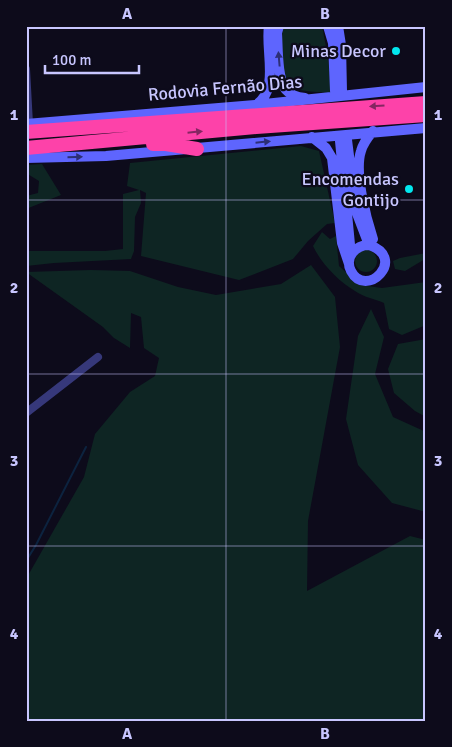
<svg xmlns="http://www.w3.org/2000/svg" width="452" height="747" font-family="Signika,sans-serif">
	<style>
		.green { fill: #0e2523 }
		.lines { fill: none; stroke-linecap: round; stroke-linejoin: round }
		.stream { stroke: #0c233f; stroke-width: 2 }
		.street { stroke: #36387a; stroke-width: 8 }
		.secondary { stroke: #5e65fe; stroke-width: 10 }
		.highway { stroke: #fd42a9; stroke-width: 14 }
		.oneway { fill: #2d2f76 }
		.oneway2 { fill: #852662 }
		.grid { fill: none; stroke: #c8c6ff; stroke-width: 1; stroke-opacity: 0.55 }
		.poi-dot { fill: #02e7ee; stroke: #0d0b1b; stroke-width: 2 }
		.labels { text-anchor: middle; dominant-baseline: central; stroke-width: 4.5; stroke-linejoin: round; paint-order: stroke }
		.poi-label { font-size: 18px; fill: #c8c6ff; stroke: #0d0b1b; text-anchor: end }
		.street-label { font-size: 18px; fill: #c8c6ff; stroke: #0d0b1b }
		.neatline { fill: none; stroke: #c8c6ff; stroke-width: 2 }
		.grid-label { font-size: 16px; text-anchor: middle; font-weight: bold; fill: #c8c6ff }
	</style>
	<rect width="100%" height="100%" fill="#0d0b1b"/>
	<path class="green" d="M283,26H322L328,57L331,93C321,92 300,92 292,87C281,79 281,39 283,26Z
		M301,146L319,151L335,223L327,224L308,241L293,259L239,280L141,256L146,193L140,190L141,203L135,217L134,251L131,259L54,263L26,266V252L29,251H105L123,249V194L139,190L127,186L130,163Z
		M42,164L61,195L26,209V196L38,193L39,181L26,173V165Z
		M322,232L330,239L336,236L339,266L360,285L382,288L426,282V325L402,335L389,329L384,303C375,299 363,297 355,291C338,281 321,263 313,246Z
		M355 261a11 11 0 1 1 22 0a11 11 0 1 1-22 0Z
		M426,253L425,259L405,271L395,269L393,261L400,258Z
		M311,265L335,297L340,347L308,521L307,591L410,536L426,540V721H26V579L84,477L95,434L130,392L155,376L159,358L144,348L141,317L131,313L130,348L114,338L103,327L26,272L91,270L130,271L178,287L216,295L281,284Z
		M371,309L384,337L375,374L393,417L426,432V512L392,503L358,465L346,419L358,336Z
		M426,339V417L415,411L394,393L388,369L398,344Z"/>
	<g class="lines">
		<path class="stream" d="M26,561L36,545L86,447"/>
		<path class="street" d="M26,69L29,124
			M26,413L98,357"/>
		<path class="secondary" d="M279,26L277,33C278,48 277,78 286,90C290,95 298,97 305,98
			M328,26L333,43L335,91
			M338,26L341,45L342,91
			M256,105C280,89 265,51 269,26
			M26,124L255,105L426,87
			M373,131C368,137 363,143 361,151C354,172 366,218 373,239
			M312,137L326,148L332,158L342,243L349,264
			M347,140L356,211L369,245C408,258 366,300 351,271C344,257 356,245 369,245
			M340,141L351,255
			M26,158L106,156L426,128"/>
		<path class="highway" d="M26,132L426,103
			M153,144H166L197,149
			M26,148L256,127L426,115"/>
	</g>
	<defs><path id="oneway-solid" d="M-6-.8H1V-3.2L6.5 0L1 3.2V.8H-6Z" transform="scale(1.25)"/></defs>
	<g class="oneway">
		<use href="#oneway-solid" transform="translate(279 59) rotate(-95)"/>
		<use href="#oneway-solid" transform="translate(263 142) rotate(-6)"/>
		<use href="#oneway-solid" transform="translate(75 157) rotate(-1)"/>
	</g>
	<g class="oneway2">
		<use href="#oneway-solid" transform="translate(377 106) rotate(176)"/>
		<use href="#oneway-solid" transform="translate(195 132) rotate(-6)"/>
	</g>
	<path class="grid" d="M226,26V721M26,200H426M26,374H426M26,546H426"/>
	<g class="poi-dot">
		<circle cx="396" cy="51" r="5"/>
		<circle cx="409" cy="189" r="5"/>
	</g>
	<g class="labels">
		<g class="poi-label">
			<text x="386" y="51">Minas Decor</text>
			<text x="399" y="179">Encomendas<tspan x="399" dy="21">Gontijo</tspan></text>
		</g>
		<g class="street-label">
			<text transform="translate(225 88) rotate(-5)">Rodovia Fernão Dias</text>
		</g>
	</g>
	<rect width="452" height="747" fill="none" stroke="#0d0b1b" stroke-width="55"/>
	<path d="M45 65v8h94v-8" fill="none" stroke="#c8c6ff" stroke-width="2.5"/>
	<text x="52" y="65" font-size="15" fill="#c8c6ff" stroke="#0d0b1b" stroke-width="4" paint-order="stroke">100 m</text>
	<rect x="28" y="28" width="396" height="692" class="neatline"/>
	<g class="grid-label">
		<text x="127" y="19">A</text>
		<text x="325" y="19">B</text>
		<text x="14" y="120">1</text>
		<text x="438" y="120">1</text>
		<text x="14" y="293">2</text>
		<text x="438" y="293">2</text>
		<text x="14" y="466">3</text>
		<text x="438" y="466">3</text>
		<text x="14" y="639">4</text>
		<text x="438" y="639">4</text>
		<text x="127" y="739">A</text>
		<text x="325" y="739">B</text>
	</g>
</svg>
